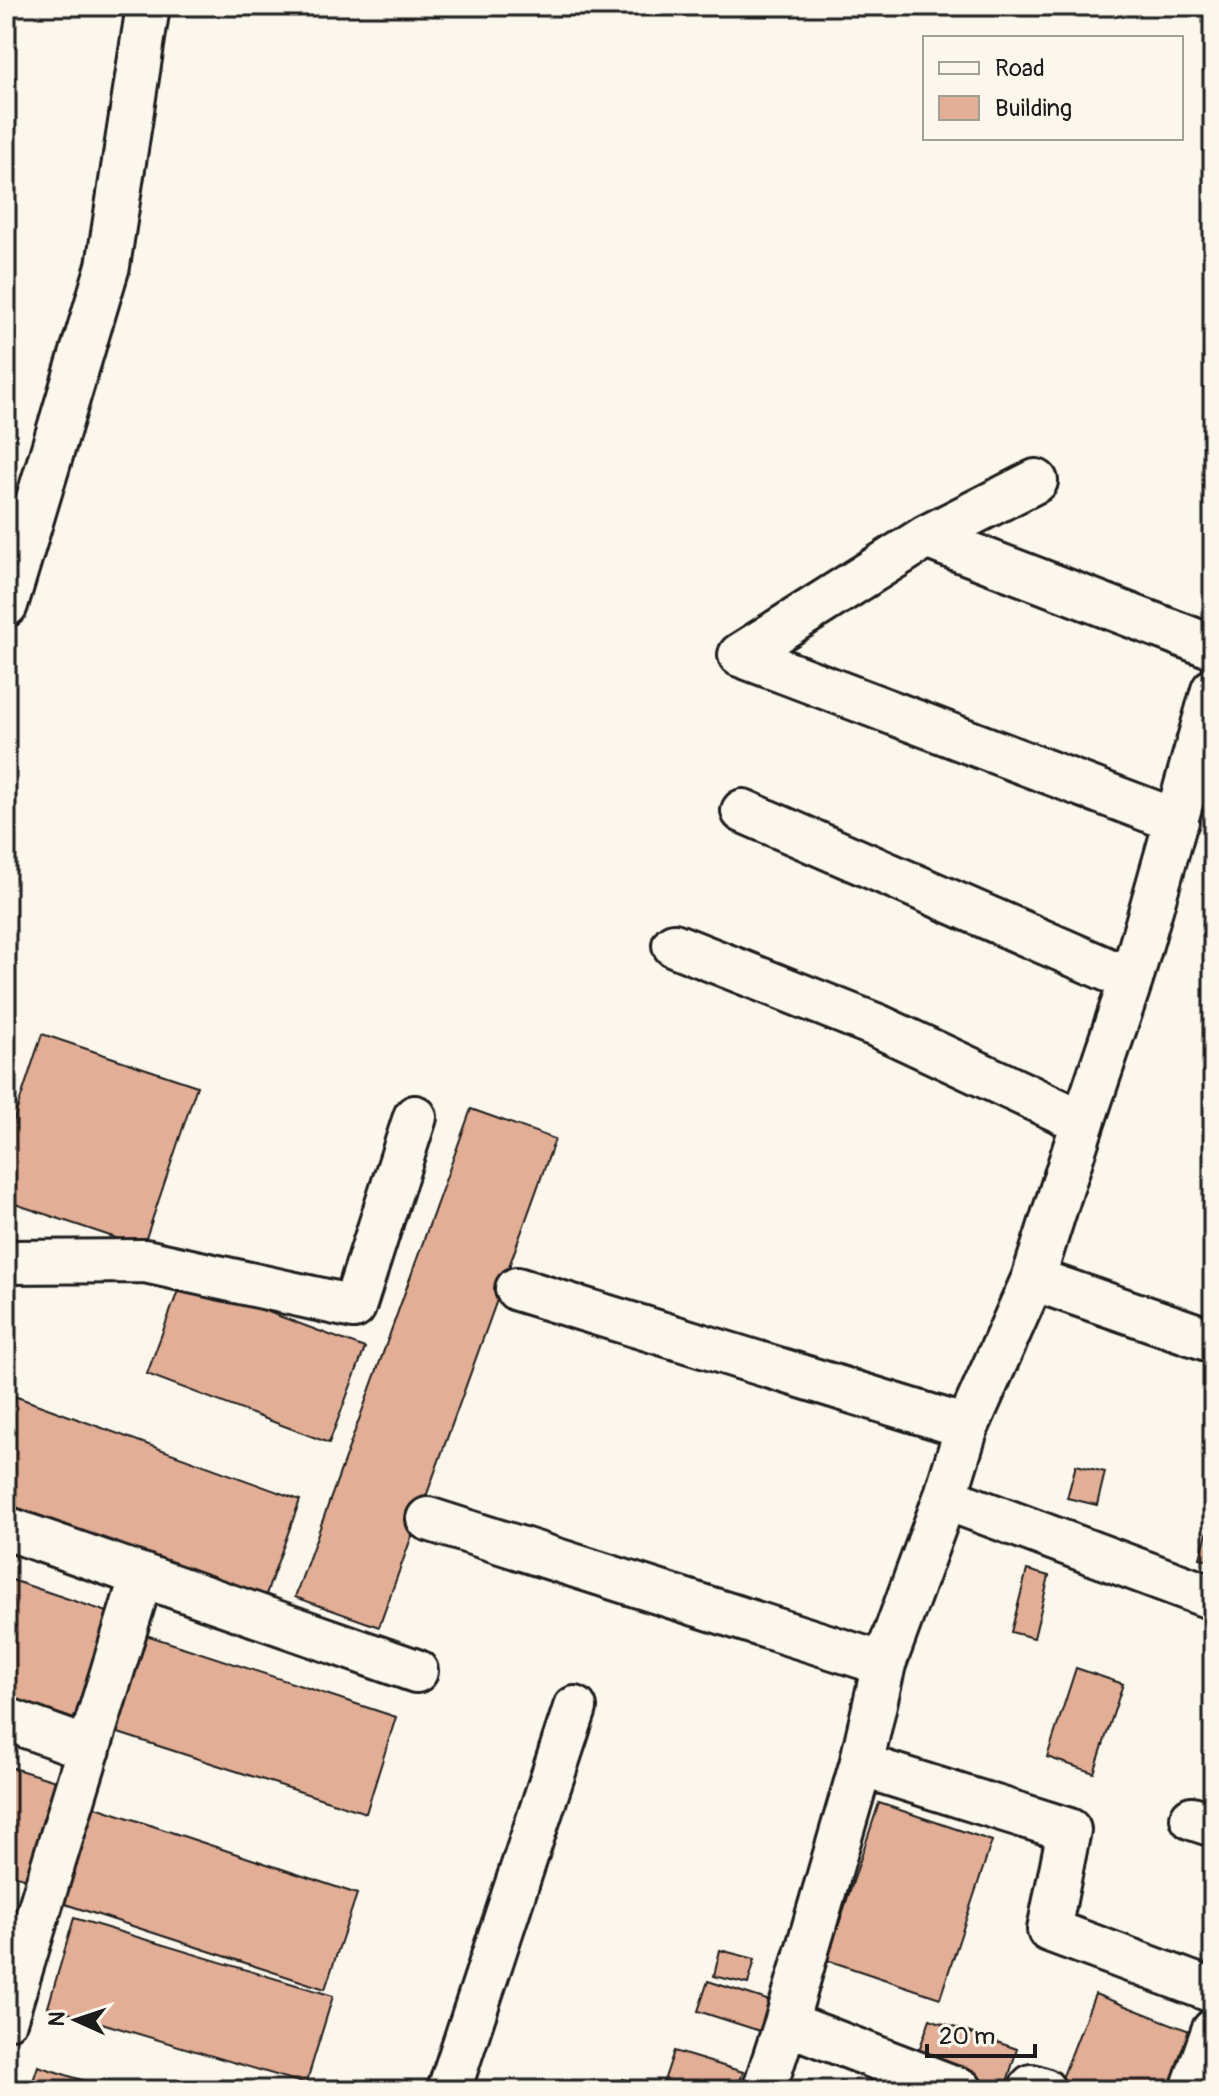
<svg xmlns="http://www.w3.org/2000/svg" width="1219" height="2096" font-family="Pangolin,sans-serif">
	<style>
		.building { fill: #e2ae96; stroke: #1c1c1c; stroke-width: 2 }
		.lines { fill: none; stroke-linecap: round; stroke-linejoin: round }
		.minor-casing { stroke: #1c1c1c; stroke-width: 48 }
		.minor { stroke: #fbf7ec; stroke-width: 42 }
	</style>
	<rect width="100%" height="100%" fill="#fbf7ec"/>
	<filter id="ink" filterUnits="userSpaceOnUse"><feTurbulence type="fractalNoise" baseFrequency=".0125" numOctaves="2"/><feDisplacementMap in="SourceGraphic" scale="16" xChannelSelector="R" yChannelSelector="G"/><feConvolveMatrix kernelMatrix="1 2 1 2 8 2 1 2 1" color-interpolation-filters="sRGB"/></filter>
	<g filter="url(#ink)">
		<path class="building" d="M42,1034L197,1086L143,1247L6,1201V1143Z
			M471,1109L555,1139L379,1627L295,1597Z
			M182,1280L365,1348L329,1443L147,1374Z
			M6,1393L300,1500L264,1600L6,1506Z
			M1076,1465L1105,1472L1097,1505L1067,1498Z
			M1212,1515H1213V1561L1200,1558Z
			M1027,1570L1049,1576L1034,1638L1011,1632Z
			M6,1578L119,1616L83,1722L6,1696Z
			M140,1633L396,1717L366,1813L109,1730Z
			M1076,1668L1123,1684L1094,1773L1047,1757Z
			M6,1766L62,1783L34,1881L6,1873Z
			M879,1803L992,1841L940,1998L827,1960Z
			M93,1806L357,1894L325,1989L62,1903Z
			M74,1918L333,1996L306,2084L48,2007Z
			M720,1950L755,1959L748,1984L714,1976Z
			M708,1981L770,2001L760,2031L698,2011Z
			M1095,1994L1192,2032L1169,2090H1084L1061,2081Z
			M930,2019L1017,2049L1005,2089L916,2059Z
			M674,2051L743,2072L737,2090H682L663,2084Z
			M38,2066L113,2090H30Z
			M622,2079L659,2090H619Z"/>
		<g class="lines">
			<g class="minor-casing">
				<path id="minor" d="M1036,481L926,537L740,655L1177,821
					M926,537L1213,647
					M6,605L108,266L148,6
					M743,811L1131,980
					M674,945L878,1026L1083,1122
					M6,1262L145,1261L354,1307L415,1117
					M1033,1279L1213,1341
					M517,1289L967,1427
					M945,1498L1213,1598
					M428,1519L884,1664
					M6,1528L416,1671
					M6,1719L89,1749
					M861,1765L1069,1830L1049,1930L1213,1991
					M1192,1818L1213,1825
					M6,2018L142,1575
					M786,2023L961,2090
					M449,2090L575,1708
					M764,2090L786,2023L861,1765L884,1664L945,1498L967,1427L1033,1279L1083,1122L1131,980L1213,690
					M1031,2090L1032,2086L1044,2090
					M1192,2090L1213,2031"/>
			</g>
			<use href="#minor" class="minor"/>
		</g>
	</g>
	<rect width="1219" height="2096" fill="none" stroke="#fbf7ec" stroke-width="32"/>
	<rect x="16" y="16" width="1187" height="2064" fill="none" stroke="#1c1c1c" stroke-width="3" filter="url(#ink)"/>
	<rect x="923" y="36" width="260" height="104" fill="#fbf7ec" stroke="#a29f99" stroke-width="2"/>
	<rect x="939" y="62" width="40" height="12" fill="#fbf7ec" stroke="#a29f99" stroke-width="2"/>
	<text x="995" y="76" font-size="24" fill="#1c1c1c">Road</text>
	<rect x="939" y="96" width="40" height="24" fill="#e2ae96" stroke="#a29f99" stroke-width="2"/>
	<text x="995" y="116" font-size="24" fill="#1c1c1c">Building</text>
	<g transform="translate(76 2020) rotate(273)" stroke="#fbf7ec" stroke-width="6" paint-order="stroke">
	<path d="M0-6L14 30L0 20L-14 30Z" fill="#1c1c1c"/>
	<text y="-12" font-size="22" font-weight="bold" text-anchor="middle" fill="#1c1c1c">N</text>
	</g>
	<path d="M927 2044v12h108v-12" fill="none" stroke="#1c1c1c" stroke-width="4"/>
	<text x="939" y="2044" font-size="24" fill="#1c1c1c" stroke="#fbf7ec" stroke-width="6" paint-order="stroke">20 m</text>
</svg>
